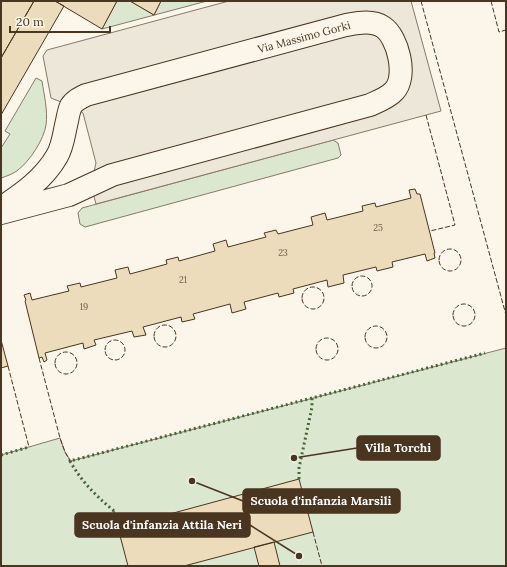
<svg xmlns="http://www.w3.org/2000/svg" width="507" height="567" font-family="Lora,serif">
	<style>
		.green { fill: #dce7d0; stroke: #887966 }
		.parking { fill: #ede7d9; stroke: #887966 }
		.building { fill: #ecdcbc; stroke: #4a3520 }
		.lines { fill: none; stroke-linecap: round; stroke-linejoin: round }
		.minor-casing { stroke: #4a3520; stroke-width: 24 }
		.minor { stroke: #fbf6e9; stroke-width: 22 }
		.hedge { stroke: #436837; stroke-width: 3; stroke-dasharray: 2 3; stroke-linecap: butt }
		.fence { stroke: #4a3520; stroke-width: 1; stroke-dasharray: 5 2; stroke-linecap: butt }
		.labels { text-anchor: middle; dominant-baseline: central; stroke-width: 3; stroke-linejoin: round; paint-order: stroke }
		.number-label { font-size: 9px; fill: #725f47 }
		.street-label { font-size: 11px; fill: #4a3520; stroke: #fbf6e9 }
		.leader { fill: none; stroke: #4a3520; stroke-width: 1.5 }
		.callout-dot { fill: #4a3520; stroke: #fbf6e9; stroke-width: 1.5 }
		.callout { fill: #4a3520; stroke: #4a3520; stroke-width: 1.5 }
		.callout-label { font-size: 12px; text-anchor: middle; font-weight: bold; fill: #fff }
	</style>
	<rect width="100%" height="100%" fill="#fbf6e9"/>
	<path class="green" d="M117,1H130L154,15L161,1H207L102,29Z
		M36,78L42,81C44,95 48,110 46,125C44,139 30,161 18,170C13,174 7,176 1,178V148L10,134L5,131Z
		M333,140L338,143L341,155L338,158L85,227L80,224L78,213L82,208Z
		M506,348V566H1V455L60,438L65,452L71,461Z"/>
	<path class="parking" d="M229,1H411L441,111L96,204L91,185L96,163L83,113L71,106L51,98L43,56L47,50Z"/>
	<path class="building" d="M1,1H34L1,58Z
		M34,1H55L64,6L1,115V58Z
		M55,1H117L102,29Z
		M130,1H161L154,15Z
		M415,189L417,194H420L435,253H434L435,258L427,261L425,254L392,262L393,267L377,271L376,267L343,275L344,283L328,287L327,280L293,289L294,293L279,297L278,293L244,302L246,309L232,313L230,304L193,314L195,319L182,322L181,317L143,327L146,335L134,337L132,331L94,340L96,345L84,349L83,343L45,353L47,360L44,362L42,357L39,358L25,301L26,300L24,295L30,293L32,300L69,291L67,286L80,283L81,287L117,278L115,270L128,267L130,274L167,264L166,260L178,257L179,261L215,251L213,244L226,240L228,247L266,237L264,233L276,230L278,234L313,225L311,217L325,213L327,220L363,211L362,206L375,203L376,207L411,198L409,190Z
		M1,340L8,366L1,368Z
		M299,479L313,532L184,566H128L118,528Z
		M274,542L280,566H259L254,547Z"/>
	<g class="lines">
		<g class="minor-casing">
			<path id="minor" d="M1,208C22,194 44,179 57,156C63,146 64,133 67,121C68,116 69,110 71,106C74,101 80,98 86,95L346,25C358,23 372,20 383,27C398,37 408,77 394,91C389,97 377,102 370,105L112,175L69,195L1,213"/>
		</g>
		<use href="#minor" class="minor"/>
		<path class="hedge" d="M1,455L29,447
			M299,479V468L312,407V398
			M114,511C96,496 81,481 70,461L485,353"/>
		<path class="fence" d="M421,1L506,315
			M491,1L499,32L506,30
			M426,115L455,225L430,231
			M439 260a11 11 0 1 1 22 0a11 11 0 1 1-22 0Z
			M352 286a10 10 0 1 1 20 0a10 10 0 1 1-20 0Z
			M302 298a11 11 0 1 1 22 0a11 11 0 1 1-22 0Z
			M453 315a11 11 0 1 1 22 0a11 11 0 1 1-22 0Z
			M154 336a11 11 0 1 1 22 0a11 11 0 1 1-22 0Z
			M365 337a11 11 0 1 1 22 0a11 11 0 1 1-22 0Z
			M316 349a11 11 0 1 1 22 0a11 11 0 1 1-22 0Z
			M105 350a10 10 0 1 1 20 0a10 10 0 1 1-20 0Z
			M55 363a11 11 0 1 1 22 0a11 11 0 1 1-22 0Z
			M39,358L60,438L65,452L70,461
			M8,366L29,447
			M114,511L118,528
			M313,532L322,566"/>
	</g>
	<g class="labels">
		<g class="number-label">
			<text x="378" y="227">25</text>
			<text x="283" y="252">23</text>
			<text x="183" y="279">21</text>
			<text x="84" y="306">19</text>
		</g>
		<g class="street-label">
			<text transform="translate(304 37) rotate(-15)">Via Massimo Gorki</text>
		</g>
	</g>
	<path class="leader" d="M294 458L357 448M192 481L243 501M299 556L250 525"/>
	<g class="callout-dot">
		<circle cx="294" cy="458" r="4"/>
		<circle cx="192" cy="481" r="4"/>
		<circle cx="299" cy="556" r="4"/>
	</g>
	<g class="callout">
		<rect x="357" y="436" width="83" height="24" rx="4"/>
		<rect x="243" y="489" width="157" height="24" rx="4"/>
		<rect x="75" y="513" width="175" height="24" rx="4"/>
	</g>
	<g class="callout-label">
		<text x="398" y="452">Villa Torchi</text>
		<text x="321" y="505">Scuola d'infanzia Marsili</text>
		<text x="162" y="529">Scuola d'infanzia Attila Neri</text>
	</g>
	<rect width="507" height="567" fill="none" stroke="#4a3520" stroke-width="4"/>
	<path d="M10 26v6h100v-6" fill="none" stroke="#4a3520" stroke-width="2"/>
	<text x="16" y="26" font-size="12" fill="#4a3520" stroke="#fbf6e9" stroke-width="3" paint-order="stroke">20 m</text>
</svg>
